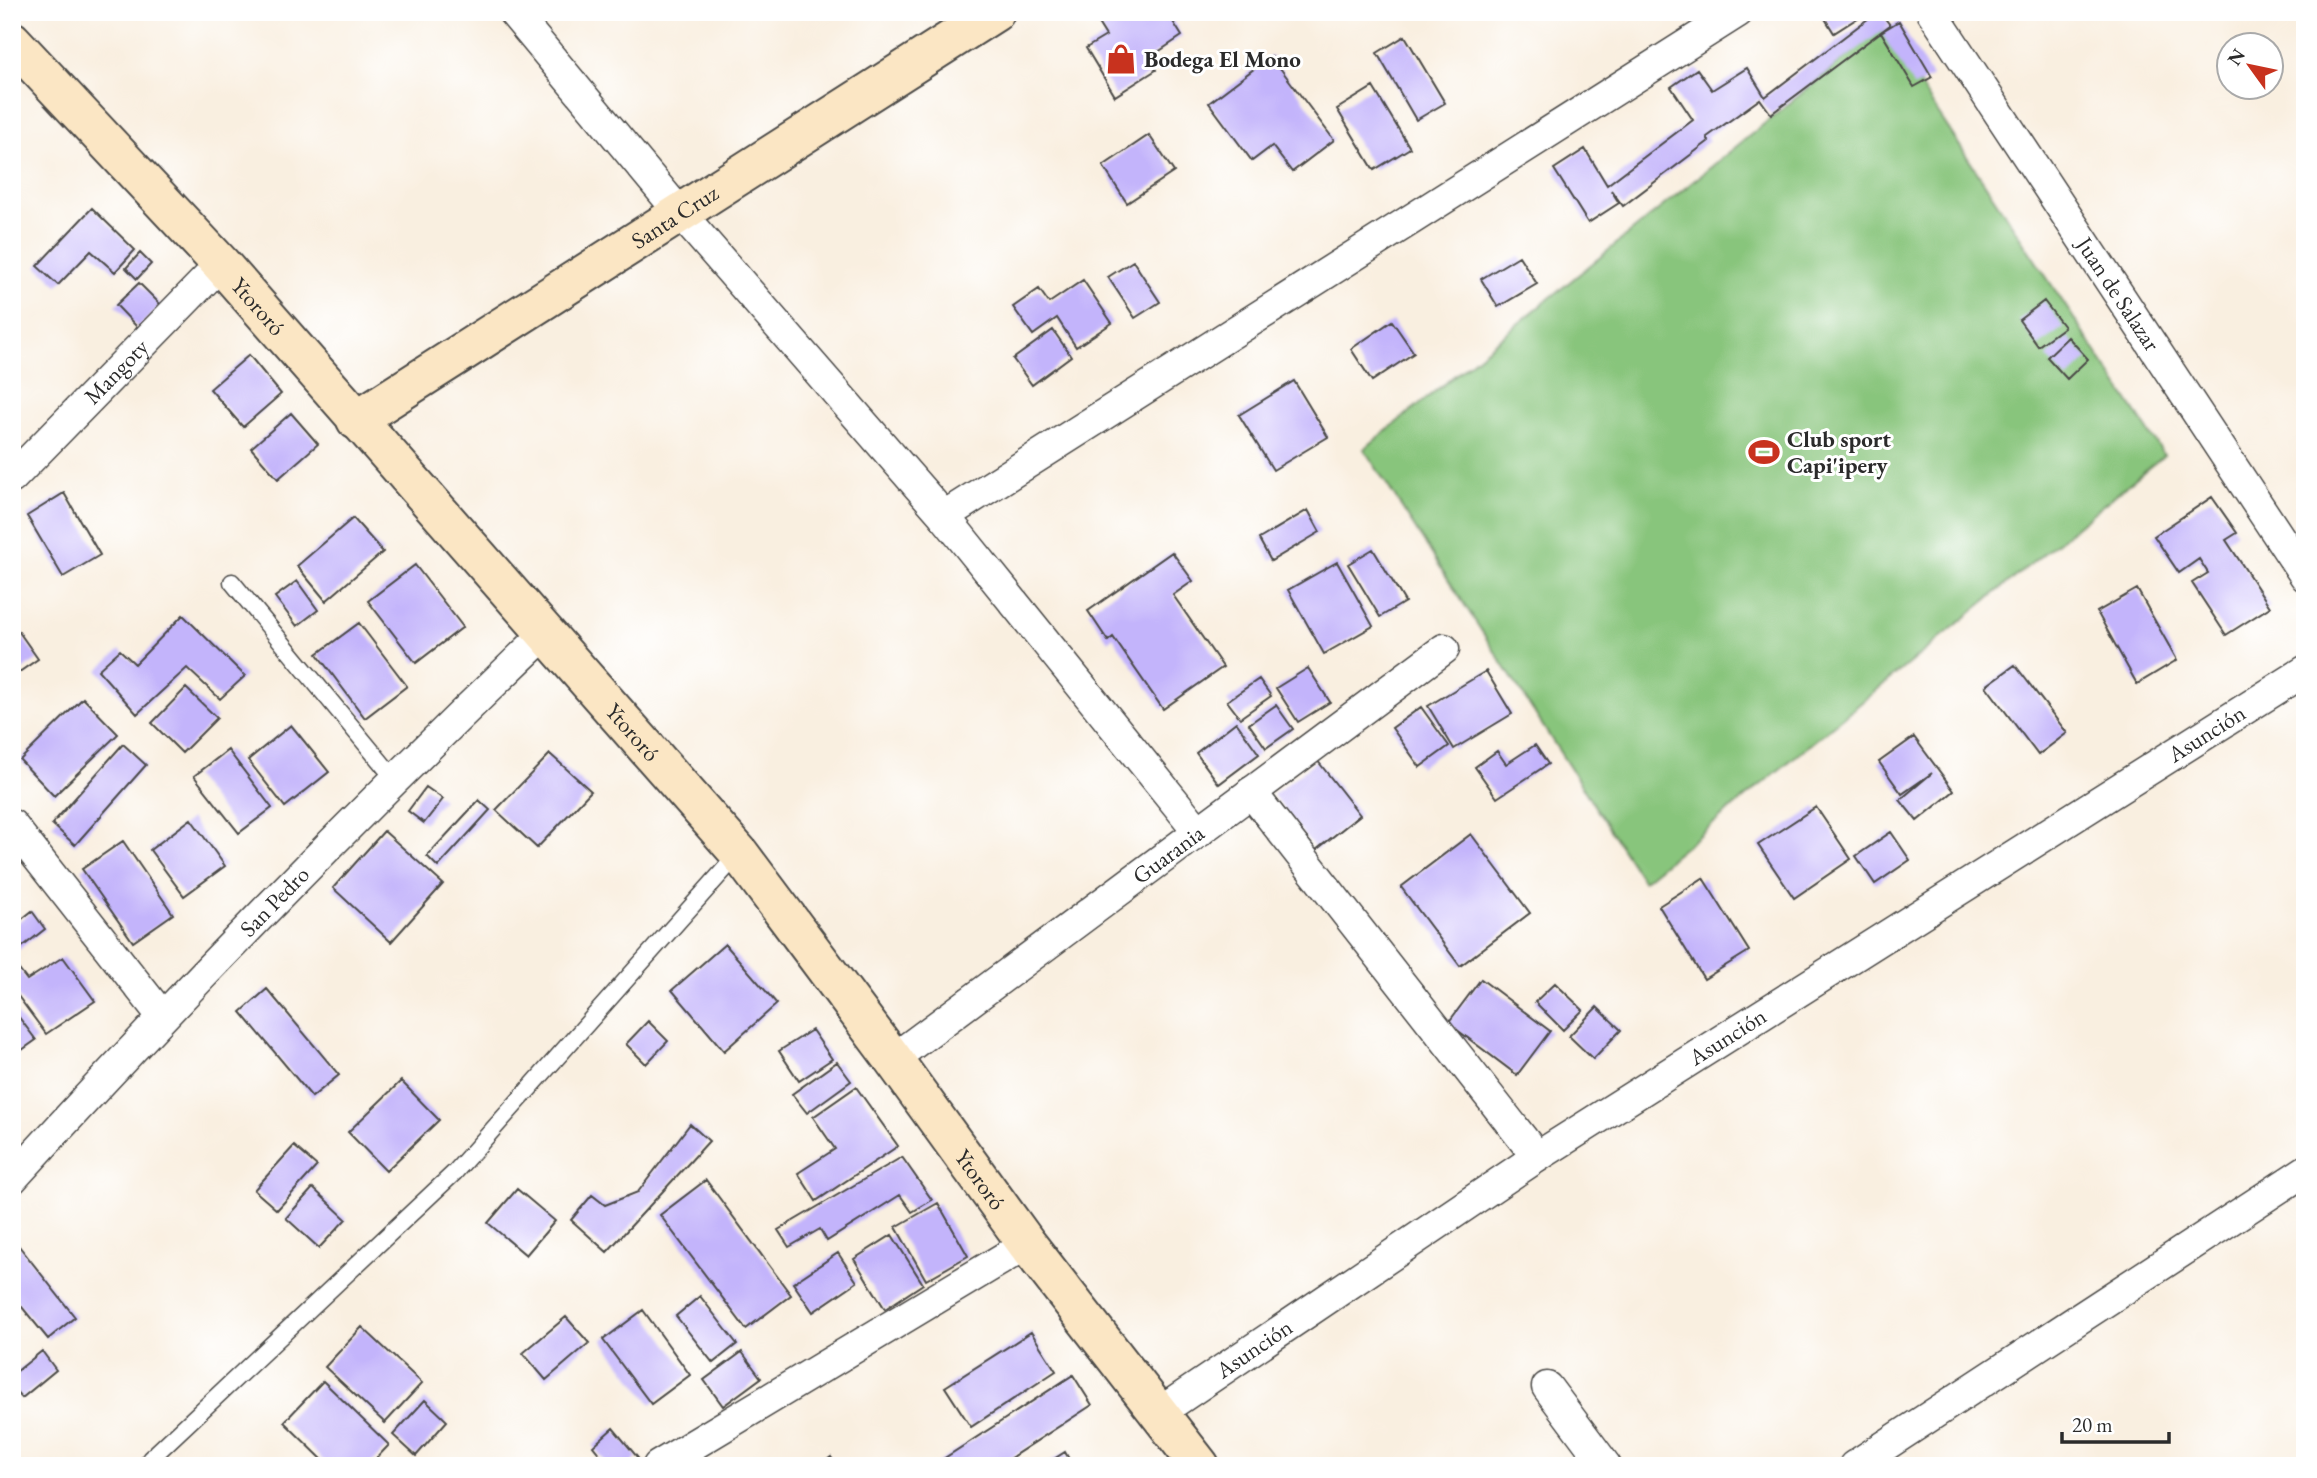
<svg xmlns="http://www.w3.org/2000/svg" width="2317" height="1478" font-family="'EB Garamond',serif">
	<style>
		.green { fill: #88c57b; stroke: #5a7853; stroke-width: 2 }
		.building { fill: #c3b4fb }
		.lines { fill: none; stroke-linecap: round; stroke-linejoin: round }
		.lane-casing { stroke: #4a4846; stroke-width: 19 }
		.street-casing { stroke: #4a4846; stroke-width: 33 }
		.secondary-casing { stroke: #4a4846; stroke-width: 42 }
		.lane { stroke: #fff; stroke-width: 16 }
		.street { stroke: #fff; stroke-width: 30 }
		.secondary { stroke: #fbe6c4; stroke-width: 38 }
		.labels { text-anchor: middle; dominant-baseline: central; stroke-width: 6; stroke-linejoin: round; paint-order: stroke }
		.poi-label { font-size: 23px; font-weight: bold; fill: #2b2b2b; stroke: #fff; text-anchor: start }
		.street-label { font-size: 23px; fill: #2b2b2b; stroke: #fff }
	</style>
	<rect width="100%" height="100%" fill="#fff"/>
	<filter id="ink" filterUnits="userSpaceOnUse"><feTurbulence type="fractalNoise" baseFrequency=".0143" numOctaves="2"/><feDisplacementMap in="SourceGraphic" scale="14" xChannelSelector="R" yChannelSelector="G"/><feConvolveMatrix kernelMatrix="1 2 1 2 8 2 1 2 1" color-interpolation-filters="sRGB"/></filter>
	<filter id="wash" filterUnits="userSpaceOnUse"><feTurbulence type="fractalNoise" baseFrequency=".00686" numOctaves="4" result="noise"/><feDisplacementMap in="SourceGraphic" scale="28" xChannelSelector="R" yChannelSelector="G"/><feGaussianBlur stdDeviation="1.57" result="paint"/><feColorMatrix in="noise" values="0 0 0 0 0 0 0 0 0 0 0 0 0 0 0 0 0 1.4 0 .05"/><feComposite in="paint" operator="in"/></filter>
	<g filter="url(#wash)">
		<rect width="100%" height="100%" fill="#f9efe0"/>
		<path class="green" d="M1882,28L2164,455L1643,881L1364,449Z"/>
		<g id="blocks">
			<path class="building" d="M1091,12H1167L1182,36L1149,58L1156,70L1115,96L1086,48L1106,36Z
				M1821,12H1867L1834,33Z
				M1877,12H1880L1890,25L1771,114L1760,99L1707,137L1709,141L1623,206L1611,190L1619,203L1588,223L1554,169L1585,149L1607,185L1693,120L1671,87L1697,69L1712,90L1747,68L1765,97Z
				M1899,21L1932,77L1914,87L1881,32Z
				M1405,36L1445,103L1416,120L1377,53Z
				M1271,56L1334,140L1292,172L1272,146L1252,161L1209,103Z
				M1373,87L1410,148L1374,170L1337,109Z
				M1149,135L1174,172L1127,203L1103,166Z
				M92,208L135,250L115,272L91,251L58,285L37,266Z
				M140,253L151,264L137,279L126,268Z
				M1519,256L1537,284L1498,307L1481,279Z
				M1133,261L1160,302L1135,318L1108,277Z
				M1083,280L1112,323L1076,347L1057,318L1033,335L1013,307L1039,289L1049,303Z
				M139,283L161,305L138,328L116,305Z
				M2044,301L2064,327L2038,346L2019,320Z
				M1392,321L1414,353L1372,381L1351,349Z
				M1053,330L1071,356L1032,385L1013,359Z
				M2068,337L2088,359L2067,379L2047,357Z
				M249,355L281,394L243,427L210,389Z
				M1294,381L1328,437L1273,470L1239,415Z
				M291,413L318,444L278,479L251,448Z
				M64,493L100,555L63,577L27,516Z
				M2212,497L2237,533L2226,540L2270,607L2226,635L2192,583L2208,573L2199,559L2179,573L2154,536Z
				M1308,510L1320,532L1271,561L1259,539Z
				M353,518L383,552L326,601L297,566Z
				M1373,549L1405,602L1380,617L1348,564Z
				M1172,552L1193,581L1173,595L1223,667L1163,709L1113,637L1108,641L1088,611Z
				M1337,562L1373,626L1324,654L1288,590Z
				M415,565L463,627L416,663L368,601Z
				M297,581L318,610L297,626L275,597Z
				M2137,589L2177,660L2137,684L2097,612Z
				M183,615L245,676L220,699L187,668L137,714L98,670L120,650L135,664Z
				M12,622L38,659L12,677Z
				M359,623L407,686L365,718L317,654Z
				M2015,665L2067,733L2038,755L1986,686Z
				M1308,668L1330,702L1298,722L1276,688Z
				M1486,671L1512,714L1454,749L1428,706Z
				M1259,679L1271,696L1240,718L1227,701Z
				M186,688L217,718L182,753L152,723Z
				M83,698L118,734L54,796L20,760Z
				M1276,705L1293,729L1266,748L1249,724Z
				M1421,707L1449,746L1420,767L1392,728Z
				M1236,722L1259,754L1219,784L1196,753Z
				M291,725L329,772L285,807L248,760Z
				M1914,737L1954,791L1917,821L1900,800L1932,773L1902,794L1879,762Z
				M123,744L146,765L75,845L52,824Z
				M1535,745L1548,764L1497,798L1475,767L1497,751L1506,764Z
				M228,750L272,808L239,833L194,776Z
				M550,754L591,791L537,848L496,810Z
				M1317,760L1360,815L1316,850L1273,795Z
				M426,787L443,799L424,823L408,811Z
				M479,800L490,810L438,867L427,856Z
				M1816,807L1851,859L1794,898L1758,845Z
				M191,819L225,866L184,896L150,850Z
				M384,831L443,884L391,942L333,888Z
				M1891,832L1910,860L1875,884L1856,856Z
				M1471,834L1530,913L1460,966L1401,887Z
				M123,841L173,914L133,942L82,869Z
				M1703,878L1749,951L1704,979L1659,906Z
				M32,911L45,929L12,955V927Z
				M725,944L777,1004L724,1051L672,990Z
				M63,957L95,1001L46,1034L12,988V961L27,980Z
				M1481,979L1550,1031L1517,1075L1448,1023Z
				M1555,983L1583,1010L1563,1030L1535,1002Z
				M267,989L339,1075L312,1097L241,1012Z
				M1597,1007L1621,1030L1593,1059L1569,1036Z
				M12,1008L36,1040L12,1057Z
				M648,1021L668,1041L646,1064L626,1044Z
				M812,1030L832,1059L799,1081L779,1051Z
				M837,1062L851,1081L807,1113L792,1094Z
				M401,1081L439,1120L386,1171L348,1132Z
				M856,1087L898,1146L816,1201L798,1173L835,1149L813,1117Z
				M690,1124L709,1141L607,1252L571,1220L592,1195L605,1205L638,1192Z
				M294,1146L317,1166L277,1210L254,1190Z
				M902,1157L932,1200L912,1212L900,1195L827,1241L820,1229L789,1247L778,1230Z
				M706,1180L791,1295L746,1329L660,1215Z
				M313,1188L346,1219L319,1248L286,1218Z
				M517,1189L555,1221L526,1255L488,1223Z
				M938,1203L968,1256L926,1280L896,1227Z
				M892,1235L923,1284L885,1309L854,1259Z
				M19,1246L75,1317L48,1339L12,1295V1251Z
				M838,1253L857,1282L813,1312L793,1283Z
				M700,1296L737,1344L713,1363L676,1316Z
				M643,1310L690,1375L651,1404L603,1340Z
				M566,1317L589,1343L546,1380L523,1353Z
				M362,1327L422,1383L385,1423L325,1367Z
				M1031,1332L1056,1371L971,1427L945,1387Z
				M42,1351L56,1370L22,1398L12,1387V1368L16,1372Z
				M742,1352L761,1378L723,1406L704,1380Z
				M1073,1375L1092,1405L998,1466H938L937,1463Z
				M323,1381L389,1445L369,1466H329L284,1422Z
				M425,1400L447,1421L416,1456L393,1435Z
				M613,1428L638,1458L628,1466H609L593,1446Z
				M1065,1452L1073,1466H1043Z
				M831,1457L837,1466H819Z"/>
		</g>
	</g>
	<g filter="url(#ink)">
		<use href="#blocks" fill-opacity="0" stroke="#4a4846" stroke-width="2"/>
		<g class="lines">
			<g class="lane-casing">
				<path id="lane" d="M232,582L394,778
					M150,1459L455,1172L739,853"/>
			</g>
			<g class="street-casing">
				<g id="street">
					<path d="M513,12L680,213L944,516L1199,832"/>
					<path id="s1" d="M1932,12L2305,576"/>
					<path id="s2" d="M12,478L221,264"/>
					<path d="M944,516L1738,12"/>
					<path d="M1251,792L1537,1157"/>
					<path d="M12,825L162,1016"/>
					<path id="s3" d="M893,1059L1444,649"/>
					<path id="s4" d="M12,1179C184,991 361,809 546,633"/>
					<path d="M1547,1387L1606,1466"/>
					<path id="s5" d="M1157,1414L1537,1157L2305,671"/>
					<path d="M658,1466L1027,1244"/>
					<path d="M1854,1466L2305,1171"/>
				</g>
			</g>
			<g class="secondary-casing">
				<g id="secondary">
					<path id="s6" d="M12,41L221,264L739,853L893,1059L1027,1244L1200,1466"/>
					<path id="s7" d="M356,420L995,12"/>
				</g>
			</g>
			<use href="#lane" class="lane"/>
			<use href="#street" class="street"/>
			<use href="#secondary" class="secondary"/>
		</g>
	</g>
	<defs>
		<g id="shop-bare" transform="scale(2.415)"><path d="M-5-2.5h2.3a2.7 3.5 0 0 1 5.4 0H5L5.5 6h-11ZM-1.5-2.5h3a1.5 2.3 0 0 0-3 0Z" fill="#c8321e" stroke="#fff" stroke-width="2.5" paint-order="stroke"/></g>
		<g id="stadium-bare" transform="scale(2.415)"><path d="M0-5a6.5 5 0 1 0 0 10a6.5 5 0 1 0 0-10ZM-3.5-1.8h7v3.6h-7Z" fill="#c8321e" stroke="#fff" stroke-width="2.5" paint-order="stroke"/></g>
	</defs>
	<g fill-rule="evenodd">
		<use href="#shop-bare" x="1121" y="59"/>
		<use href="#stadium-bare" x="1764" y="452"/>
	</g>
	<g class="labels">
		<g class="poi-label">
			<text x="1144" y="59">Bodega El Mono</text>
			<text x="1787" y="439">Club sport<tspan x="1787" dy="26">Capi'ipery</tspan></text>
		</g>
		<g class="street-label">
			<text stroke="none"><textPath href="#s7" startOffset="378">Santa Cruz</textPath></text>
			<text stroke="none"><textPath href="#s1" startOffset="338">Juan de Salazar</textPath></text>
			<text stroke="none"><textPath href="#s6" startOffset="362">Ytororó</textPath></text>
			<text stroke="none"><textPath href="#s2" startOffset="149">Mangoty</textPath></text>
			<text stroke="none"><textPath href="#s6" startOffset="929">Ytororó</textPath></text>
			<text stroke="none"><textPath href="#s5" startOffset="1251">Asunción</textPath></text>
			<text stroke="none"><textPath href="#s3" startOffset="343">Guarania</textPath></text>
			<text stroke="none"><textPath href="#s4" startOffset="382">San Pedro</textPath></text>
			<text stroke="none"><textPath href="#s5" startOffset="684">Asunción</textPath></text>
			<text stroke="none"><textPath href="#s6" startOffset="1496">Ytororó</textPath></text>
			<text stroke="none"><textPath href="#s5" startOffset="117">Asunción</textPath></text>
		</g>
	</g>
	<rect width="2317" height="1478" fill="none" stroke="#fff" stroke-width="42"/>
	<g transform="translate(2250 66) rotate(303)"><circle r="33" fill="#ffffff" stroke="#aaaaaa" stroke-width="2"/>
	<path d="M0-5L12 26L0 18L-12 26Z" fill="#c8321e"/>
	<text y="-10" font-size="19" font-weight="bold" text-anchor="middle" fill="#2b2b2b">N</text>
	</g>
	<path d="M2062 1432v10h107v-10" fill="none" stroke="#2b2b2b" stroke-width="3.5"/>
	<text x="2072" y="1432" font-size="21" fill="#2b2b2b" stroke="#ffffff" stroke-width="5" paint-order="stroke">20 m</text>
</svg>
